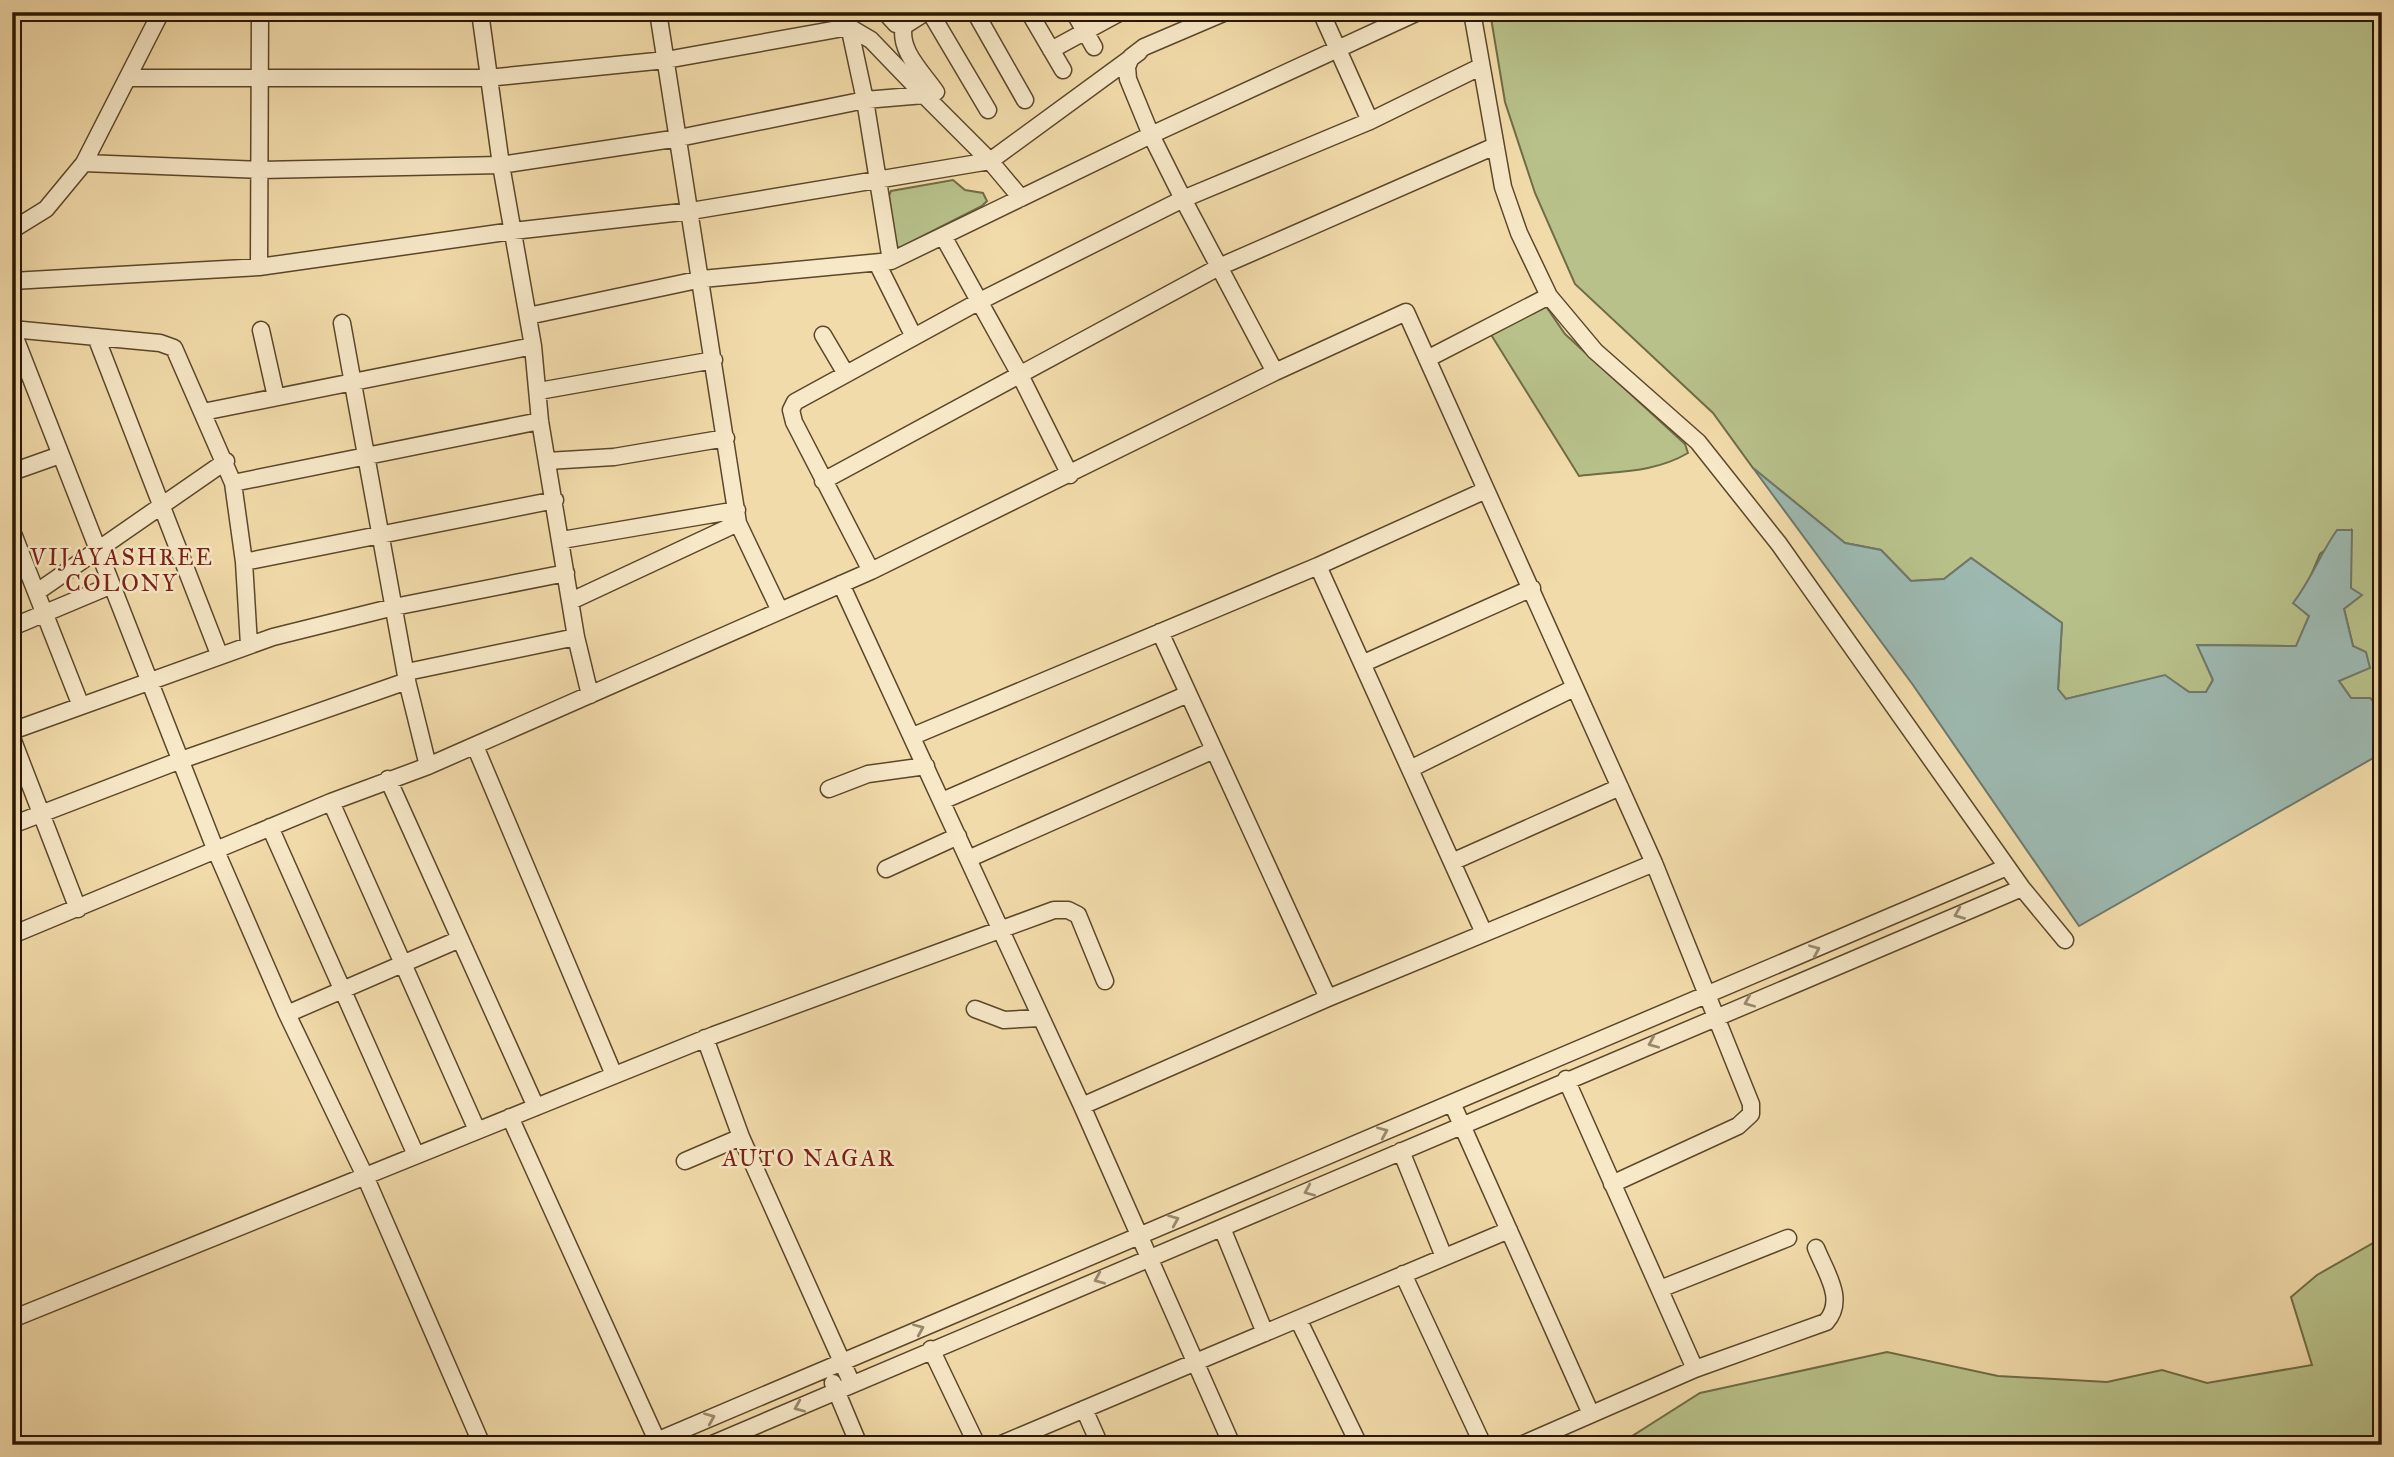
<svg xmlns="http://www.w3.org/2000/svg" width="2394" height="1457" font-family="'IM FELL Great Primer',serif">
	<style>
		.green { fill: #b8c18a; stroke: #706c45; stroke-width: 2 }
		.water { fill: #9db9b1; stroke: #6f786a; stroke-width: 2 }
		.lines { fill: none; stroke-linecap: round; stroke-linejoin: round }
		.minor-casing { stroke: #5b472a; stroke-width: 19 }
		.minor { stroke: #f7e8c8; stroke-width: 16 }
		.oneway { stroke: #9a8a6e }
		.labels { text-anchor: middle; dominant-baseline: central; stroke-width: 5; stroke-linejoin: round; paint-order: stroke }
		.neighbourhood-label { font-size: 23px; letter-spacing: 2px; fill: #7a1f14; stroke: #f7e8c8 }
	</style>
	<rect width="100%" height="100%" fill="#f2dbaa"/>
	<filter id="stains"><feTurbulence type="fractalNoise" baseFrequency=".00286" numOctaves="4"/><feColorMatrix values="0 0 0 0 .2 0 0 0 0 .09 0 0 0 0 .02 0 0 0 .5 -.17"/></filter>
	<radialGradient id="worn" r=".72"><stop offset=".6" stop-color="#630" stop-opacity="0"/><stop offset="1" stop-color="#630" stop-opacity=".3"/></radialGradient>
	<path class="green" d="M1490,12H2382V709L2370,698H2351L2339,681L2353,646L2344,609L2351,588V530L2320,554L2306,587L2294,603L2309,616L2297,646L2198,645L2213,680L2206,692H2189L2165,676L2066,699L2058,690L2062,623L1971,558L1944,579L1911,581L1881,550L1845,543L1753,468L1713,413L1575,284L1535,193L1505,102Z
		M953,180L965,190L983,193L987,201L982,206L899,248L895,244L889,196L891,191Z
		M1545,305L1565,334L1685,444L1688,453C1654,473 1618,471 1579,476L1490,333Z
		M2382,1238V1445H1962L1918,1441L1919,1445H1618L1700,1393L1887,1352L1998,1376L2107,1382L2162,1370L2207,1383L2312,1365L2291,1297L2317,1275Z"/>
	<path class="water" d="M1753,468L1845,543L1881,550L1911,581L1944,579L1971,558L2062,623L2058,689L2066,699L2165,675L2189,692H2206L2213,680L2197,645L2296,646L2309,616L2293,603C2311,580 2320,554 2337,530H2352L2351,588L2362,595L2344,609L2353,646L2366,652L2370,668L2339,681L2351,698H2370L2382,709V753L2079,926L1913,685Z"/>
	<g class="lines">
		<g class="minor-casing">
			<path id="minor" d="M260,12L259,267L513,231L691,211L990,161L1139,52
				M480,12L501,165L533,346L540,421L576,637L590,695
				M658,12L738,523L780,611
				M846,12L865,100L891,261
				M885,12L896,24L904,26L926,12
				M930,12L988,110
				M975,12L1025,100
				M1029,12L1063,70
				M1074,12L1094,47
				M1226,12L1144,47L1131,57L1127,67L1128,79L1151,135L1183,199L1275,372
				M1321,12L1370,121
				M1472,12L1503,187L1519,233L1549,296L1595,351L1698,442L1779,544L2022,888L2065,940
				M904,26C898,50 923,73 936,92
				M1051,50L1121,12
				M128,78H487L666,60L849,27L871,40L924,95
				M84,163L260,170L501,165L679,138L865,100L924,95L990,161L1021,198
				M12,230L46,209L84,163L161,12
				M943,236L1019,373L1070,475
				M877,263L914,337
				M12,281L259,267
				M528,316L702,279L891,261L1151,135L1418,12
				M342,323L407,681L428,766
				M12,329L160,343L174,348L233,483L244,562L249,645
				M12,330L216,851L287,1014L365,1176L482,1445
				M261,330L276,397
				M823,335L846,374
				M96,337L219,654
				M1427,359L1549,296
				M539,391L714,360
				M203,412L533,346
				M547,461L614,457L726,438
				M12,472L60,455
				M823,481L1219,267L1495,146
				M233,483L540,421
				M12,531L81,706
				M562,540L737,510
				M244,562L555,500
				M1318,566L1484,933
				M871,571L794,422L791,410L795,402L978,302L1183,199L1370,121L1480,67
				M841,584L1082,1106L1232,1445
				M37,592L226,461
				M571,601L738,523
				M12,627L112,585
				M1160,632L1328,998
				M1364,663L1532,588
				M407,672L576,637
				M12,731L273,637L394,607L566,573
				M913,736L1318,566L1486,490
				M12,738L78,909
				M475,746L614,1075
				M1410,769L1574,688
				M388,779L536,1107
				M829,789L868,774L926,766
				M942,801L1188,694
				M331,802L477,1130
				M12,825L181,760L407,681
				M270,827L416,1155
				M968,859L1214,750
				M1452,862L1620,787
				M886,869L958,836
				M12,935L331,802L428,766L871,571L1275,372L1406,312L1654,863L1751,1104V1114L1738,1126L1612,1184
				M975,1009L1004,1020L1040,1018
				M287,1014L460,939
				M705,1038L741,1137L852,1384
				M1566,1079L1695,1369
				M1452,1103L1591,1414
				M1082,1106L1328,998L1654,863
				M510,1117L659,1445
				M1401,1151L1444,1257
				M685,1161L741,1137
				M1222,1228L1265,1333
				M1403,1274L1483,1445
				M1660,1289L1788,1238
				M12,1319L714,1035L1054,910H1068L1078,915L1105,981
				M1298,1319L1359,1445
				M931,1349L977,1445
				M833,1383L859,1445
				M1084,1409L1100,1445
				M647,1445L2007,867
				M710,1445L2022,888
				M999,1445L1509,1230
				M1521,1445L1695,1369L1826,1322C1846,1300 1826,1273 1816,1248"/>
		</g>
		<use href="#minor" class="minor"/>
	</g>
	<defs><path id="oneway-chevron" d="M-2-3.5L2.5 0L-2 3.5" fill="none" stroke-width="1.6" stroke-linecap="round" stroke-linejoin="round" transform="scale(1.75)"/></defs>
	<g class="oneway">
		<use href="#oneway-chevron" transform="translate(1959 914) rotate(158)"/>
		<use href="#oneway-chevron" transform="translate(1815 950) rotate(-23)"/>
		<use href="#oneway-chevron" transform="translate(1749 1002) rotate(157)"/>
		<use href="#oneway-chevron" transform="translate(1653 1043) rotate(157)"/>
		<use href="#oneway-chevron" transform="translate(1383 1132) rotate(-23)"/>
		<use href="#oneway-chevron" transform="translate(1309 1191) rotate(157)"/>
		<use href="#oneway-chevron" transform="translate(1174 1220) rotate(-23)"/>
		<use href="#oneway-chevron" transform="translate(1099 1279) rotate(157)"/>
		<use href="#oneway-chevron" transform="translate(919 1329) rotate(-23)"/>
		<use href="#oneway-chevron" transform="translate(799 1407) rotate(157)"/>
		<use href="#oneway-chevron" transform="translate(710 1418) rotate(-23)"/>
	</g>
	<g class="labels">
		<g class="neighbourhood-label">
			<text x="122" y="557">VIJAYASHREE<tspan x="122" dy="26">COLONY</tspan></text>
			<text x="809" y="1158">AUTO NAGAR</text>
		</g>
	</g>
	<rect width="2394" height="1457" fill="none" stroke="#f2dbaa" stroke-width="42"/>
	<rect x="14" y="14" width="2366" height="1429" fill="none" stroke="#291600" stroke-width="3.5"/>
	<rect x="21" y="21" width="2352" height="1415" fill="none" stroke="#291600" stroke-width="2"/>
	<rect width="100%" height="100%" filter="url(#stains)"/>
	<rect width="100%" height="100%" fill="url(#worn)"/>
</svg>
